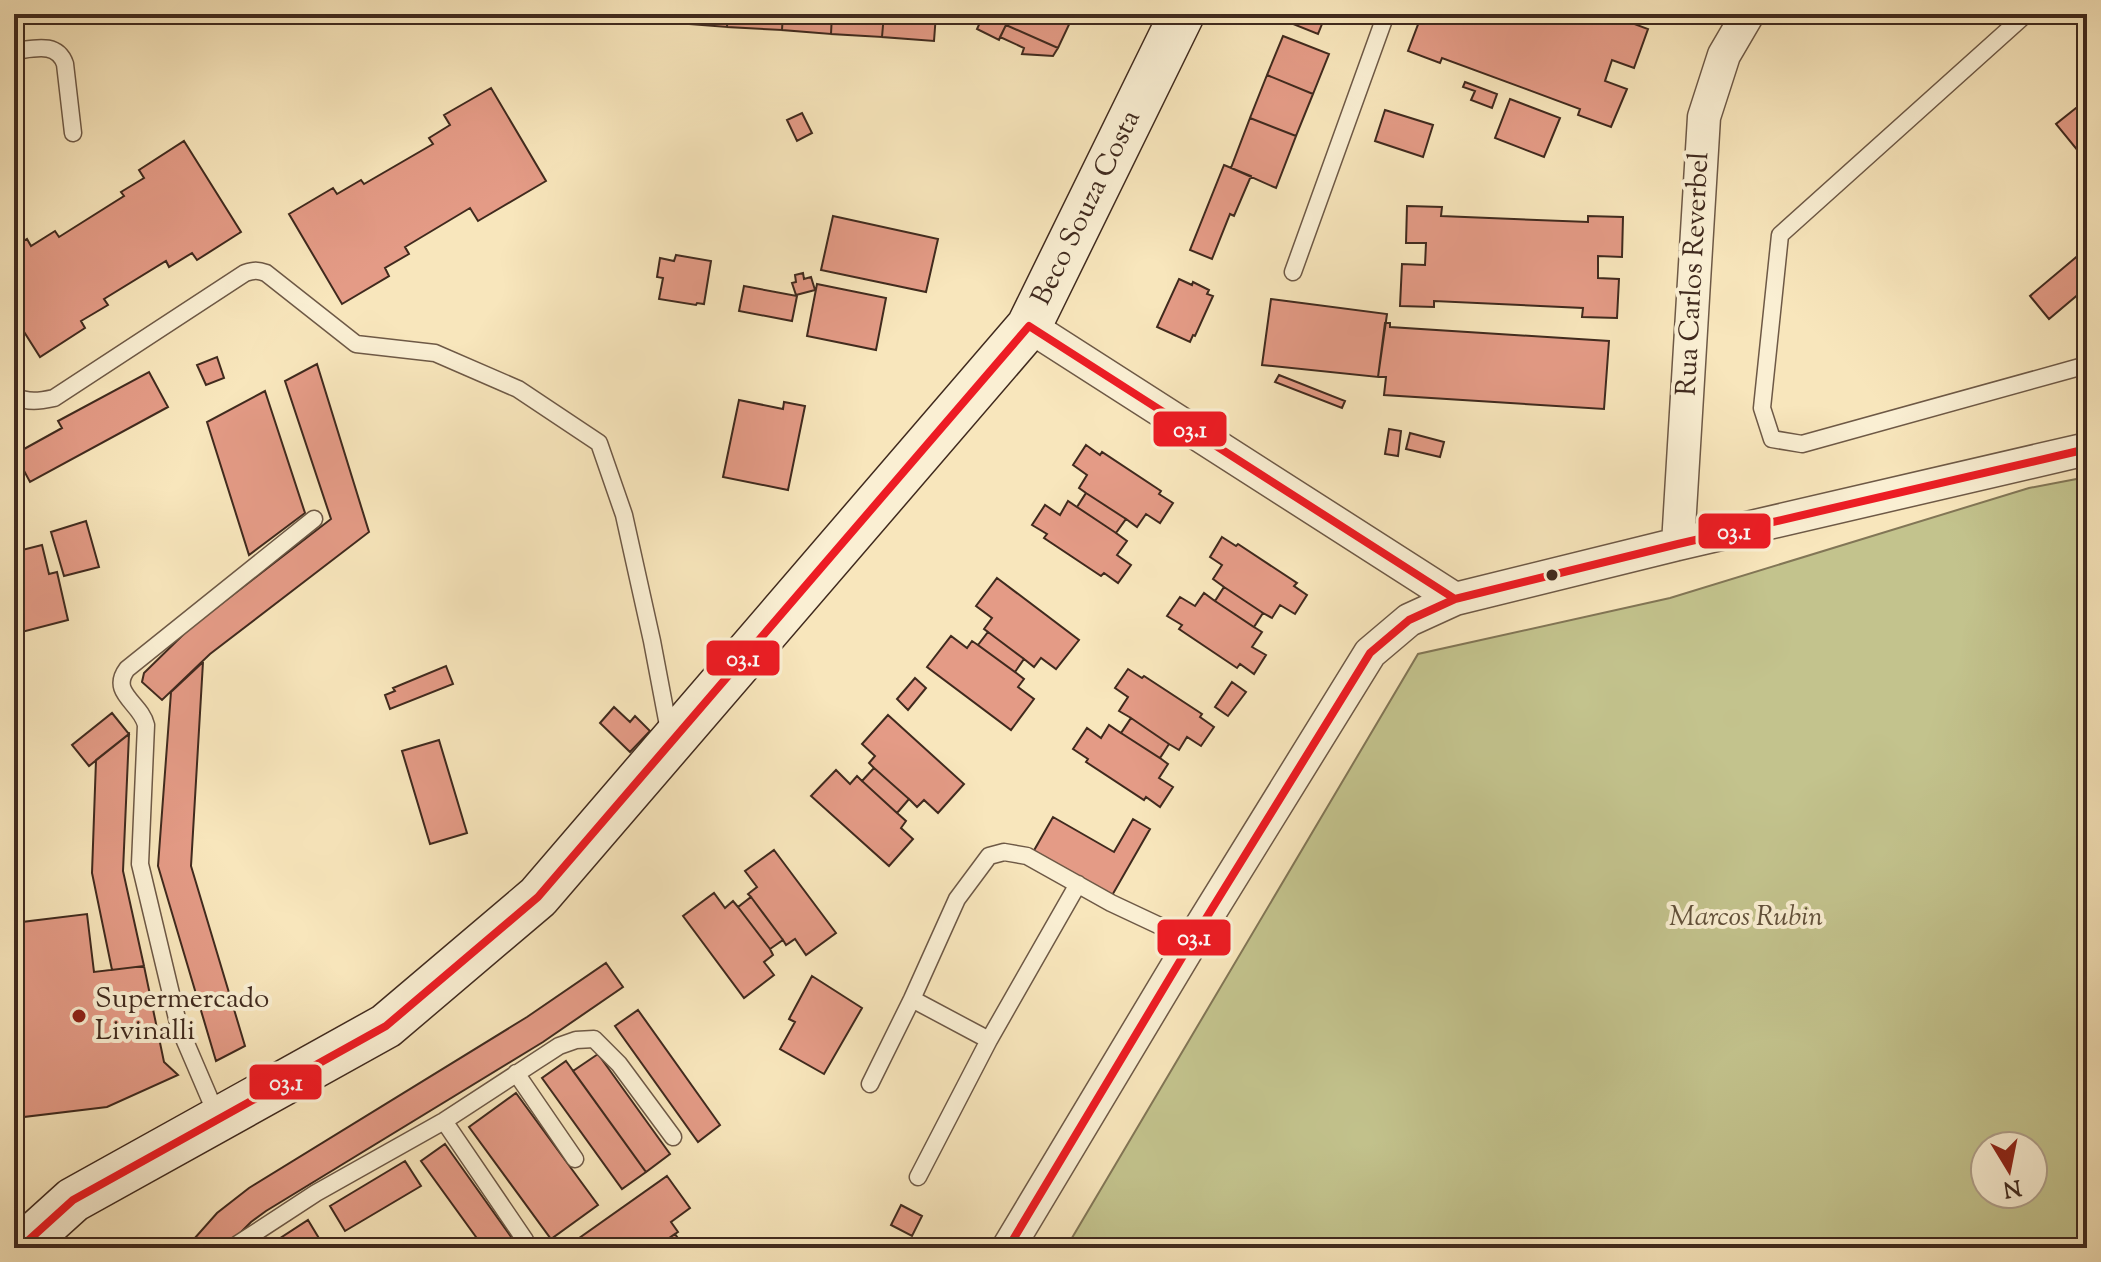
<svg xmlns="http://www.w3.org/2000/svg" width="2101" height="1262" font-family="'Sorts Mill Goudy',serif">
	<style>
		.green { fill: #c3c38d; stroke: #827656; stroke-width: 2; fill-rule: evenodd }
		.building { fill: #e49b86; stroke: #402a1e; stroke-width: 2 }
		.lines { fill: none; stroke-linecap: round; stroke-linejoin: round }
		.lane-casing { stroke: #6e5946; stroke-width: 19 }
		.street-casing { stroke: #6e5946; stroke-width: 35 }
		.secondary-casing { stroke: #402a1e; stroke-width: 47 }
		.lane { stroke: #faefd3; stroke-width: 16 }
		.street { stroke: #faefd3; stroke-width: 32 }
		.secondary { stroke: #faefd3; stroke-width: 44 }
		.bus-1-casing { stroke: #faefd3; stroke-width: 14 }
		.bus-1 { stroke: #ed1c24; stroke-width: 8 }
		.bus-dot { fill: #402a1e; stroke: #faefd3; stroke-width: 3 }
		.poi-dot { fill: #8f2418; stroke: #faefd3; stroke-width: 3 }
		.labels { text-anchor: middle; dominant-baseline: central; stroke-width: 8; stroke-linejoin: round; paint-order: stroke }
		.street-label { font-size: 28px; fill: #402a1e; stroke: #faefd3 }
		.park-label { font-size: 28px; font-style: italic; fill: #61503a; stroke: #faefd3 }
		.poi-label { font-size: 28px; fill: #402a1e; stroke: #faefd3; text-anchor: start }
		.line-badge { stroke: #faefd3; stroke-width: 3 }
		.badge-label { font-size: 22px; text-anchor: middle; font-weight: bold; fill: #fff }
	</style>
	<rect width="100%" height="100%" fill="#f8e6bc"/>
	<filter id="stains"><feTurbulence type="fractalNoise" baseFrequency=".0025" numOctaves="4"/><feColorMatrix values="0 0 0 0 .2 0 0 0 0 .09 0 0 0 0 .02 0 0 0 .5 -.17"/></filter>
	<radialGradient id="worn" r=".72"><stop offset=".6" stop-color="#630" stop-opacity="0"/><stop offset="1" stop-color="#630" stop-opacity=".3"/></radialGradient>
	<path class="green" d="M2087,477V1248H1066L1418,654L1670,598L2029,488ZM1985,1146H2033V1194H1985Z"/>
	<path class="building" d="M573,14H625V19Z
		M625,14H677V23L625,19Z
		M677,14H728L727,27L677,23Z
		M728,14H783L782,30L727,27Z
		M783,14H832L831,34L782,30Z
		M832,14H884L882,37L831,34Z
		M884,14H936L934,41L882,37Z
		M974,14H1011L999,40L977,29L982,18Z
		M1011,14H1074L1058,48L1006,25Z
		M1297,14H1326L1318,34L1293,24Z
		M1422,14L1445,21L1447,14H1587L1611,23L1613,16L1648,29L1634,68L1612,60L1605,81L1627,89L1611,127L1578,115L1580,109L1442,58L1440,63L1408,51Z
		M1006,25L1058,48L1053,56L1022,54L1024,48L1000,37Z
		M1283,36L1329,54L1313,94L1267,75Z
		M1267,75L1313,94L1296,136L1250,118Z
		M1465,82L1497,94L1492,108L1471,100L1475,91L1463,87Z
		M491,88L546,181L478,221L470,208L405,247L409,254L385,268L389,276L342,304L289,214L333,188L337,194L361,180L364,184L433,144L429,138L450,125L444,115Z
		M1510,99L1560,118L1544,157L1495,138Z
		M2081,104L2084,107L2087,105V162L2056,124Z
		M1385,110L1433,125L1423,157L1375,141Z
		M802,113L812,133L797,141L787,120Z
		M1250,118L1296,136L1276,188L1231,168Z
		M184,141L241,232L197,260L192,253L169,267L166,261L104,299L108,305L81,321L85,328L40,357L14,316V247L27,239L31,246L55,231L59,237L124,196L121,192L144,178L139,170Z
		M1224,165L1251,176L1234,216L1230,214L1212,259L1190,250Z
		M1407,206L1442,207L1441,216L1588,222V216L1623,217L1622,257L1598,256V278L1619,279L1617,318L1582,317L1583,308L1434,301V307L1400,306L1402,264L1425,265L1426,243H1406Z
		M833,216L938,239L926,292L821,270Z
		M2087,248V287L2049,319L2030,296Z
		M676,255L711,261L704,304L697,303L696,305L659,299L663,278L657,277L660,258L674,261Z
		M803,273L804,279L811,277L815,290L796,295L792,283L796,282L795,275Z
		M1179,279L1192,285L1193,282L1209,290L1207,294L1213,296L1195,336L1193,335L1190,342L1157,327Z
		M817,284L886,298L876,350L807,336Z
		M744,286L797,296L792,321L739,311Z
		M1271,299L1387,314L1378,377L1262,365Z
		M1385,323H1390V327L1609,341L1604,409L1384,395L1386,377H1378Z
		M217,357L224,378L206,385L197,365Z
		M317,364L369,532L210,654L162,700L142,682L144,673L190,628L331,519L285,381Z
		M149,372L168,407L30,482L15,454L62,428L58,421Z
		M1279,375L1345,401L1342,408L1275,382Z
		M265,391L305,513L249,555L207,422Z
		M739,400L783,409L784,402L805,406L788,490L723,477Z
		M1389,429L1401,431L1398,456L1385,454Z
		M1410,433L1444,442L1440,457L1406,449Z
		M1086,445L1100,455L1102,452L1161,491L1159,494L1173,503L1160,523L1146,514L1137,527L1126,519L1116,533L1127,541L1117,555L1131,565L1118,583L1104,573L1101,576L1044,538L1047,534L1032,525L1045,505L1060,515L1068,501L1077,507L1086,493L1079,488L1087,475L1073,465Z
		M1086,493L1126,519L1116,533L1077,507Z
		M86,521L99,567L64,576L51,532Z
		M1222,537L1236,546L1238,544L1297,583L1294,586L1307,595L1295,614L1280,605L1272,618L1263,613L1254,627L1262,632L1252,647L1266,655L1254,674L1240,664L1237,668L1179,629L1182,625L1167,616L1180,597L1195,606L1204,593L1215,601L1224,587L1213,579L1222,565L1210,557Z
		M42,545L49,574L57,572L68,620L14,634V552Z
		M997,578L1079,640L1056,669L1041,658L1034,667L1024,659L1015,672L1024,679L1018,687L1034,699L1011,730L927,667L951,636L967,648L972,641L978,645L988,632L984,629L992,618L976,606Z
		M1224,587L1263,613L1254,627L1215,601Z
		M988,632L1024,659L1015,672L978,645Z
		M203,662L191,866L245,1046L216,1061L158,866L171,692Z
		M446,666L453,684L390,709L385,695L395,691L393,688Z
		M1128,669L1142,678L1144,676L1202,714L1200,717L1214,727L1201,746L1187,737L1179,750L1169,744L1160,758L1168,764L1159,778L1173,787L1160,807L1146,797L1144,800L1086,762L1088,759L1073,749L1087,728L1101,738L1109,725L1121,733L1131,718L1119,711L1128,697L1115,688Z
		M915,678L926,688L908,710L897,699Z
		M1232,682L1246,692L1228,716L1215,707Z
		M614,707L630,722L635,716L650,731L630,752L600,723Z
		M112,713L129,734L89,766L72,745Z
		M888,715L964,784L938,813L924,800L917,807L909,799L897,813L906,821L901,828L913,839L889,866L811,796L836,770L850,784L857,776L862,781L874,768L869,763L875,756L862,744Z
		M1131,718L1169,744L1160,758L1121,733Z
		M129,734L123,871L144,966L112,970L92,873L96,760Z
		M439,740L467,833L430,844L402,751Z
		M874,768L909,799L897,813L862,781Z
		M1053,817L1114,852L1133,819L1150,829L1110,899L1032,854Z
		M774,850L836,933L806,955L795,939L786,945L783,940L770,949L773,955L764,962L774,975L744,998L683,916L714,893L725,908L733,901L738,907L751,897L748,894L757,887L745,871Z
		M751,897L783,940L770,949L738,907Z
		M87,914L94,972L144,966L164,1062L178,1075L107,1107L15,1118L14,923Z
		M606,963L623,987L543,1042L266,1211L251,1222L225,1248H186L217,1213L249,1188L527,1017Z
		M812,976L862,1008L824,1074L780,1049L795,1022L789,1019Z
		M638,1010L720,1125L698,1142L615,1026Z
		M598,1054L670,1154L646,1172L573,1071Z
		M566,1061L646,1172L622,1189L542,1078Z
		M516,1093L598,1205L551,1239L469,1127Z
		M445,1144L519,1248H484L421,1161Z
		M405,1161L421,1186L345,1231L330,1206Z
		M667,1176L690,1208L671,1222L678,1232L675,1234L685,1248H580L575,1241Z
		M901,1205L922,1216L912,1236L891,1225Z
		M308,1220L323,1245L318,1248H265Z
		M675,1234L685,1248H655Z"/>
	<g class="lines">
		<g class="lane-casing">
			<path id="lane" d="M2026,14L1780,235L1762,408L1772,439L1802,444L2087,365
				M14,51C33,49 57,41 65,64L73,133
				M1293,272L1386,14
				M14,396C28,403 40,401 54,398L245,273C254,270 258,270 266,273L356,344L435,353L518,389L599,443L624,515L652,641L670,736
				M912,999L989,1040
				M516,1073L575,1159
				M870,1084L912,999L957,899L989,856L1004,852L1027,856L1111,903L1192,941
				M218,1118L179,1027L140,864L146,725C141,703 109,693 127,669L314,519
				M444,1121L525,1240
				M918,1177L989,1040L1078,884
				M235,1248L238,1244L316,1193L444,1121L559,1046L576,1040L594,1039L619,1064L673,1137"/>
		</g>
		<g class="street-casing">
			<path id="street" d="M1029,326L1455,599
				M1678,544L1704,117L1724,55L1748,14
				M1008,1248L1192,941L1370,653L1409,620L1455,599L1678,544L2087,449"/>
		</g>
		<g class="secondary-casing">
			<path id="secondary" d="M20,1248L73,1200L386,1026L538,897L1029,326L1182,14"/>
		</g>
		<use href="#lane" class="lane"/>
		<use href="#street" class="street"/>
		<use href="#secondary" class="secondary"/>
		<g class="bus-1-casing">
			<path id="bus-1" d="M20,1248L73,1200L386,1026L538,897L1029,326L1455,599
				M1008,1248L1192,941L1370,653L1409,620L1455,599L1678,544L2087,449"/>
		</g>
		<use href="#bus-1" class="bus-1"/>
	</g>
	<circle class="bus-dot" cx="1552" cy="575" r="7"/>
	<circle class="poi-dot" cx="79" cy="1016" r="8"/>
	<g class="labels">
		<g class="street-label">
			<text transform="translate(1087 208) rotate(-64)">Beco Souza Costa</text>
			<text transform="translate(1694 274) rotate(-87)">Rua Carlos Reverbel</text>
		</g>
		<g class="park-label">
			<text x="1746" y="918">Marcos Rubin</text>
		</g>
		<g class="poi-label">
			<text x="95" y="1000">Supermercado<tspan x="95" dy="32">Livinalli</tspan></text>
		</g>
	</g>
	<g class="line-badge">
		<rect x="1152" y="410" width="76" height="38" rx="8" fill="#ed1c24"/>
		<rect x="1697" y="512" width="75" height="38" rx="8" fill="#ed1c24"/>
		<rect x="705" y="639" width="76" height="38" rx="8" fill="#ed1c24"/>
		<rect x="1156" y="918" width="76" height="39" rx="8" fill="#ed1c24"/>
		<rect x="248" y="1063" width="75" height="38" rx="8" fill="#ed1c24"/>
	</g>
	<g class="badge-label">
		<text x="1190" y="437">03.1</text>
		<text x="1734" y="539">03.1</text>
		<text x="743" y="666">03.1</text>
		<text x="1194" y="945">03.1</text>
		<text x="286" y="1090">03.1</text>
	</g>
	<rect width="2101" height="1262" fill="none" stroke="#f8e6bc" stroke-width="48"/>
	<rect x="16" y="16" width="2069" height="1230" fill="none" stroke="#402a1e" stroke-width="4"/>
	<rect x="24" y="24" width="2053" height="1214" fill="none" stroke="#402a1e" stroke-width="2"/>
	<g transform="translate(2009 1170) rotate(170)"><circle r="38" fill="#faefd3" stroke="#b0a08b" stroke-width="2"/>
	<path d="M0-6L14 30L0 20L-14 30Z" fill="#8f2418"/>
	<text y="-12" font-size="22" font-weight="bold" text-anchor="middle" fill="#402a1e">N</text>
	</g>
	<rect width="100%" height="100%" filter="url(#stains)"/>
	<rect width="100%" height="100%" fill="url(#worn)"/>
</svg>
